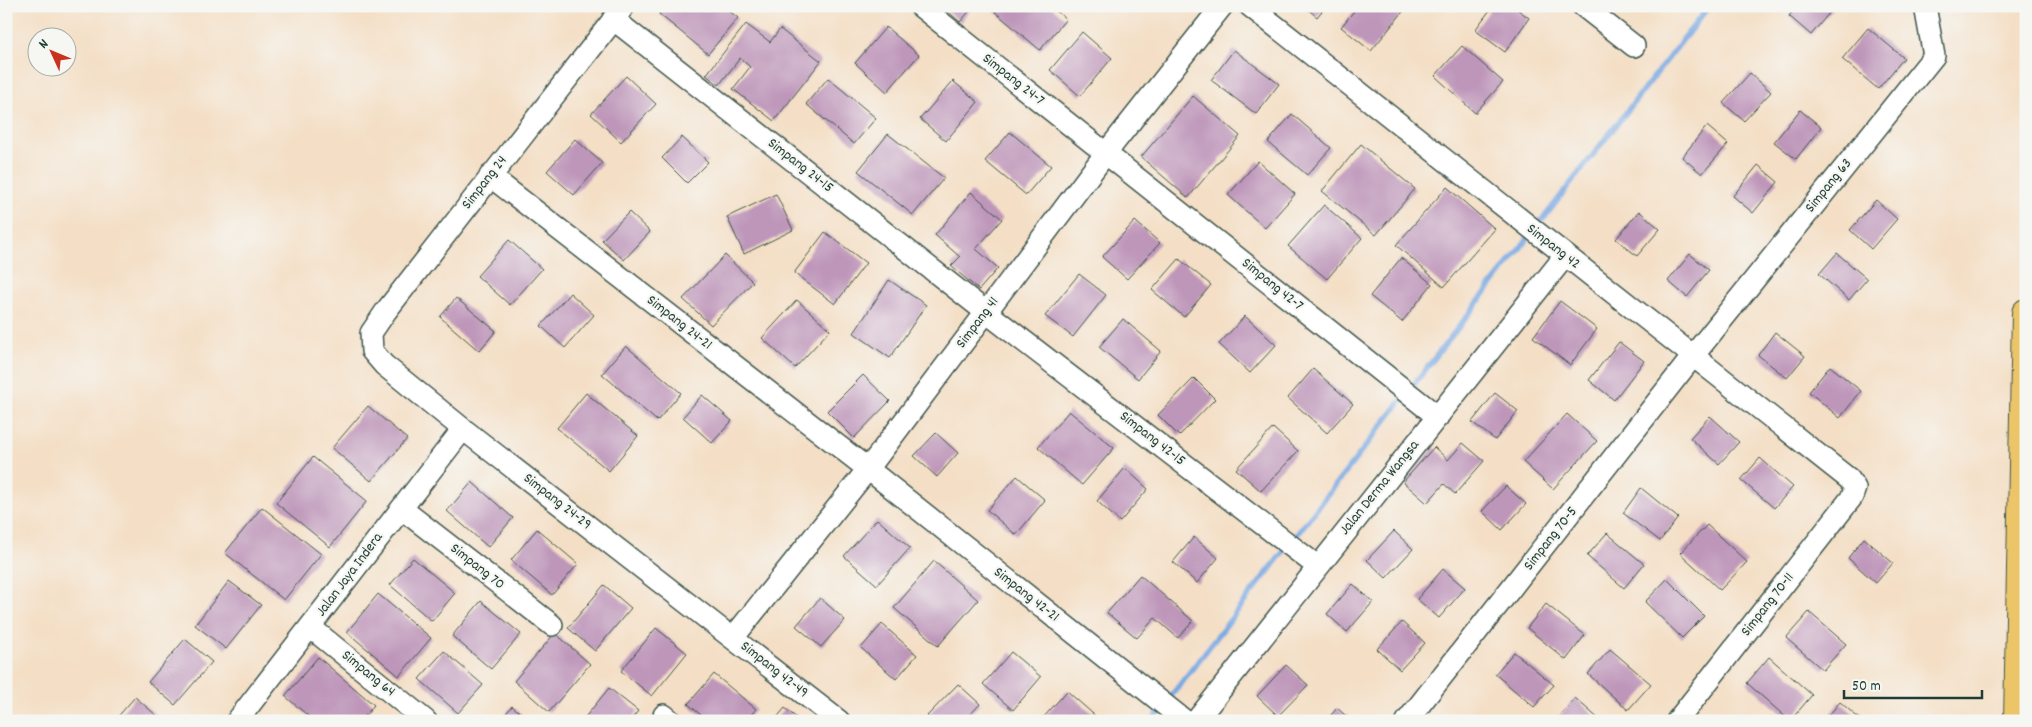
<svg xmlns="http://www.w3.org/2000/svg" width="2032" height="727" font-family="Dekko,sans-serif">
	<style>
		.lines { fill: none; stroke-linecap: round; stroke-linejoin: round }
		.stream { stroke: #79a9e3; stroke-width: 5.5 }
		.building { fill: #be96ba }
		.street-casing { stroke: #3f554a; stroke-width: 24 }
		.highway-casing { stroke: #3f554a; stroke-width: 30 }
		.street { stroke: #fff; stroke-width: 21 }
		.highway { stroke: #edc569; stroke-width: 28 }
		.labels { text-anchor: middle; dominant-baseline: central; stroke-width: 4.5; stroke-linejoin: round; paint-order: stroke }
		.street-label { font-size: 15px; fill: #1f3d34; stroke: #f6f6f2 }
	</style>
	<rect width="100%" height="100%" fill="#f6f6f2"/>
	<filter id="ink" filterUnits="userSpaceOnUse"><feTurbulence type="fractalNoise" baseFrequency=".02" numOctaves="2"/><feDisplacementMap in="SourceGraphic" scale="10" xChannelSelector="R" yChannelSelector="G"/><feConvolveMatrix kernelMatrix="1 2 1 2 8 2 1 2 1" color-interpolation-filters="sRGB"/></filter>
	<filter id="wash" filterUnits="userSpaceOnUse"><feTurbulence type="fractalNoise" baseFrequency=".0096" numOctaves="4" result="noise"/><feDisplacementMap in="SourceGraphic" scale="20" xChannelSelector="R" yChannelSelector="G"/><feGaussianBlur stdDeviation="1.12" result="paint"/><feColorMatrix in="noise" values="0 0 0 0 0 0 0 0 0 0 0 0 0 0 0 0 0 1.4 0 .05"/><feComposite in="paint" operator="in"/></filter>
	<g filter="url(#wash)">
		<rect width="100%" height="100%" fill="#f4dfc6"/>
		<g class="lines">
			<path class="stream" d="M1167,701L1709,6
				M1152,721L1161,709"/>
		</g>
		<g id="blocks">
			<path class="building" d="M665,6H723L738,18L708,54L659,14Z
				M942,6H974L960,22Z
				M999,6H1050L1066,19L1040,50L995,12Z
				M1304,6H1326L1317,17Z
				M1358,6H1403L1406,8L1371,51L1341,27Z
				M1493,6H1513L1529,18L1505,52L1475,30Z
				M1797,6H1833L1834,7L1811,35L1789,16Z
				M746,24L770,42L780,29L821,61L774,121L733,89L750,67L740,58L719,85L706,75Z
				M886,27L919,55L887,92L855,63Z
				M1868,28L1904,58L1878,89L1842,59Z
				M1082,32L1112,58L1080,96L1050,70Z
				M1462,46L1503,82L1475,113L1435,76Z
				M1234,50L1279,84L1256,114L1211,80Z
				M1750,73L1771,92L1744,121L1723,103Z
				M626,76L656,104L621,142L591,114Z
				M828,78L876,118L854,144L806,104Z
				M953,81L978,102L946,141L920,119Z
				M1193,96L1240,136L1188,198L1141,157Z
				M1800,110L1821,127L1796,159L1774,142Z
				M1292,114L1331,148L1307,175L1268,142Z
				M1707,126L1728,144L1702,174L1682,157Z
				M1010,132L1051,166L1026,195L985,161Z
				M888,134L944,178L913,215L858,171Z
				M682,137L708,162L687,183L662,158Z
				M575,139L602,163L574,195L547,171Z
				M1361,144L1415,189L1376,235L1322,191Z
				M1258,161L1295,194L1265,228L1228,195Z
				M1758,165L1778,182L1753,213L1733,196Z
				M1447,187L1495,229L1444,287L1396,245Z
				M971,192L1002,219L976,249L998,268L979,290L951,266L960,257L935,235Z
				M776,194L793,230L744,254L727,217Z
				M1876,200L1897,219L1871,249L1850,230Z
				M1324,205L1362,238L1327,279L1288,246Z
				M1639,211L1660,229L1637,256L1616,239Z
				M629,212L650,232L624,260L602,240Z
				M1135,221L1160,243L1127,279L1102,257Z
				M825,232L866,263L835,304L794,273Z
				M509,240L542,269L510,305L477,276Z
				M1837,253L1867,279L1849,300L1819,274Z
				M1690,254L1709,270L1687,297L1668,281Z
				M725,255L753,282L711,325L683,299Z
				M1401,258L1432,284L1402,322L1370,296Z
				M1179,259L1211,285L1184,317L1152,290Z
				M1079,274L1106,295L1073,337L1045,316Z
				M889,280L926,305L890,358L854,333Z
				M570,293L594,315L565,348L541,326Z
				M456,298L496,331L479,351L440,317Z
				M797,300L830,330L795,368L762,338Z
				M1560,301L1597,329L1570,365L1533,337Z
				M1245,316L1276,345L1250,373L1219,344Z
				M1123,319L1161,351L1138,379L1099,347Z
				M1775,332L1805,356L1787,378L1758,355Z
				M1619,342L1644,361L1614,400L1589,380Z
				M626,346L681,393L657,421L602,374Z
				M1830,366L1861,391L1840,418L1809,392Z
				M1313,369L1353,404L1327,433L1288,398Z
				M863,375L890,401L854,438L827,411Z
				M1194,378L1215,399L1179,436L1158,415Z
				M586,393L638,436L609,471L557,428Z
				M1495,393L1518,411L1495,440L1472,422Z
				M702,395L732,421L712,443L683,417Z
				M368,406L407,439L371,481L332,448Z
				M1069,411L1114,448L1082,485L1038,447Z
				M1567,414L1597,441L1553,489L1523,462Z
				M1710,416L1739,442L1719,464L1690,438Z
				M1273,428L1298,451L1261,491L1236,469Z
				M936,433L958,453L937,477L914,456Z
				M1463,443L1484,461L1455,494L1444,484L1427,503L1403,482L1434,447L1448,460Z
				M313,457L367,501L330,547L276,503Z
				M1760,458L1793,487L1774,508L1741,480Z
				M1125,468L1148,489L1120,522L1097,501Z
				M1017,476L1045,500L1016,535L987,510Z
				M472,482L513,518L488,547L447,511Z
				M1506,486L1526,504L1502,530L1482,511Z
				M1641,488L1678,518L1660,541L1623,513Z
				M262,507L321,554L284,600L225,553Z
				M877,519L910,548L877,585L844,556Z
				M1707,525L1747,562L1720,590L1680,553Z
				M537,529L578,564L552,595L511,560Z
				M1394,531L1413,549L1386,578L1367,560Z
				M1607,533L1644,564L1624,588L1587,556Z
				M1194,537L1218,558L1197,583L1173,562Z
				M1864,538L1893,563L1876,583L1848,558Z
				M413,558L455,593L432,621L390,585Z
				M934,561L978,600L938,646L894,608Z
				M1443,569L1465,588L1439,618L1417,599Z
				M1140,575L1193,621L1178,638L1155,618L1137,638L1107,613Z
				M1667,579L1704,616L1682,638L1645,602Z
				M229,581L261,605L226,649L195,625Z
				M1353,584L1373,602L1347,632L1327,614Z
				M604,585L631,608L595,651L568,628Z
				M378,594L431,638L399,676L347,632Z
				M820,598L845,620L821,647L796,626Z
				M481,601L521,634L491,669L452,636Z
				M1546,604L1585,635L1566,660L1527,628Z
				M1809,612L1846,644L1823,670L1786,638Z
				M1402,622L1425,643L1400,670L1377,649Z
				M882,624L917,655L896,679L861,648Z
				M656,628L687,653L652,696L621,671Z
				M555,633L590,664L549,712L514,681Z
				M185,639L212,662L175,705L148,682Z
				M1610,649L1651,684L1628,710L1588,674Z
				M444,651L483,685L458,713L419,679Z
				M1011,652L1041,677L1013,710L983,684Z
				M1514,652L1554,685L1534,707L1495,674Z
				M318,657L374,705L361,721H314L285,696Z
				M1769,657L1812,695L1790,721L1747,683Z
				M1286,665L1308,685L1278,716L1257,696Z
				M714,674L756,709L746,721H708L688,704Z
				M958,684L980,704L964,721H933L927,716Z
				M609,688L638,711L630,721H582Z
				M1067,691L1101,721H1046L1043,718Z
				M135,697L163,721H114Z
				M1575,698L1601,721H1556Z
				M1840,702L1862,721H1824Z
				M512,706L530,721H500Z
				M785,708L800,721H774Z
				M1337,708L1352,721H1326Z"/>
		</g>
	</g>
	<g filter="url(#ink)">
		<use href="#blocks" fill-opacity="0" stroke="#3f554a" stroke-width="1"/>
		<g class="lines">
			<g class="street-casing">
				<path id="street" d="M624,6L386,311L371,333L372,351L384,365L463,429L839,721
					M920,6L1438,417
					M1250,6L1849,479L1855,488L1852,497L1677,721
					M1583,6L1634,46
					M613,19L986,312L1317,566
					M490,176L868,469L1185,721
					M402,509L552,625
					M310,627L426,721
					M733,638L868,469L1106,153L1222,6
					M664,715L671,721
					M237,721L463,429
					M1196,721L1565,256
					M1407,721L1693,356L1934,56L1925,6"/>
			</g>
			<g class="highway-casing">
				<path id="highway" d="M2018,721L2026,313"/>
			</g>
			<use href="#street" class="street"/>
			<use href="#highway" class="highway"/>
		</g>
	</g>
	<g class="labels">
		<g class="street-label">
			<text transform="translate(1013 80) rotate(38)">Simpang 24-7</text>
			<text transform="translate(800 166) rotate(38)">Simpang 24-15</text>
			<text transform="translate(485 183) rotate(-52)">Simpang 24</text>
			<text transform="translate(1829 186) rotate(-51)">Simpang 63</text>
			<text transform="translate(1553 247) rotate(38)">Simpang 42</text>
			<text transform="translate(1272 285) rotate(39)">Simpang 42-7</text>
			<text transform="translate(679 323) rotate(38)">Simpang 24-21</text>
			<text transform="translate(978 323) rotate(-53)">Simpang 41</text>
			<text transform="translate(1152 439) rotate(38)">Simpang 42-15</text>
			<text transform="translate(1380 488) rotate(-51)">Jalan Derma Wangsa</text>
			<text transform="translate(557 502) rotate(38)">Simpang 24-29</text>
			<text transform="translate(1551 539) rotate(-52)">Simpang 70-5</text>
			<text transform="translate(477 567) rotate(38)">Simpang 70</text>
			<text transform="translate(350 575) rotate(-53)">Jalan Jaya Indera</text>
			<text transform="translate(1026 595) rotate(38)">Simpang 42-21</text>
			<text transform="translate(1768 605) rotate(-52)">Simpang 70-11</text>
			<text transform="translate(774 670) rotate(38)">Simpang 42-49</text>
			<text transform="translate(368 674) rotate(39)">Simpang 64</text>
		</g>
	</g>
	<rect width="2032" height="727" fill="none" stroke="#f6f6f2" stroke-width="25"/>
	<g transform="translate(52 52) rotate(314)"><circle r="24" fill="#f6f6f2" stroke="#a0aca6"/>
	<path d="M0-4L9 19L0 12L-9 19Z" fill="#c8321e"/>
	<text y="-8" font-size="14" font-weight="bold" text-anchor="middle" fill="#1f3d34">N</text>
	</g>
	<path d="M1844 690v8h138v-8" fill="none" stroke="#1f3d34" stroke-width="2.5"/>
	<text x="1852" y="690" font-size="15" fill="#1f3d34" stroke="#f6f6f2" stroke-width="4" paint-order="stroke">50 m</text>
</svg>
